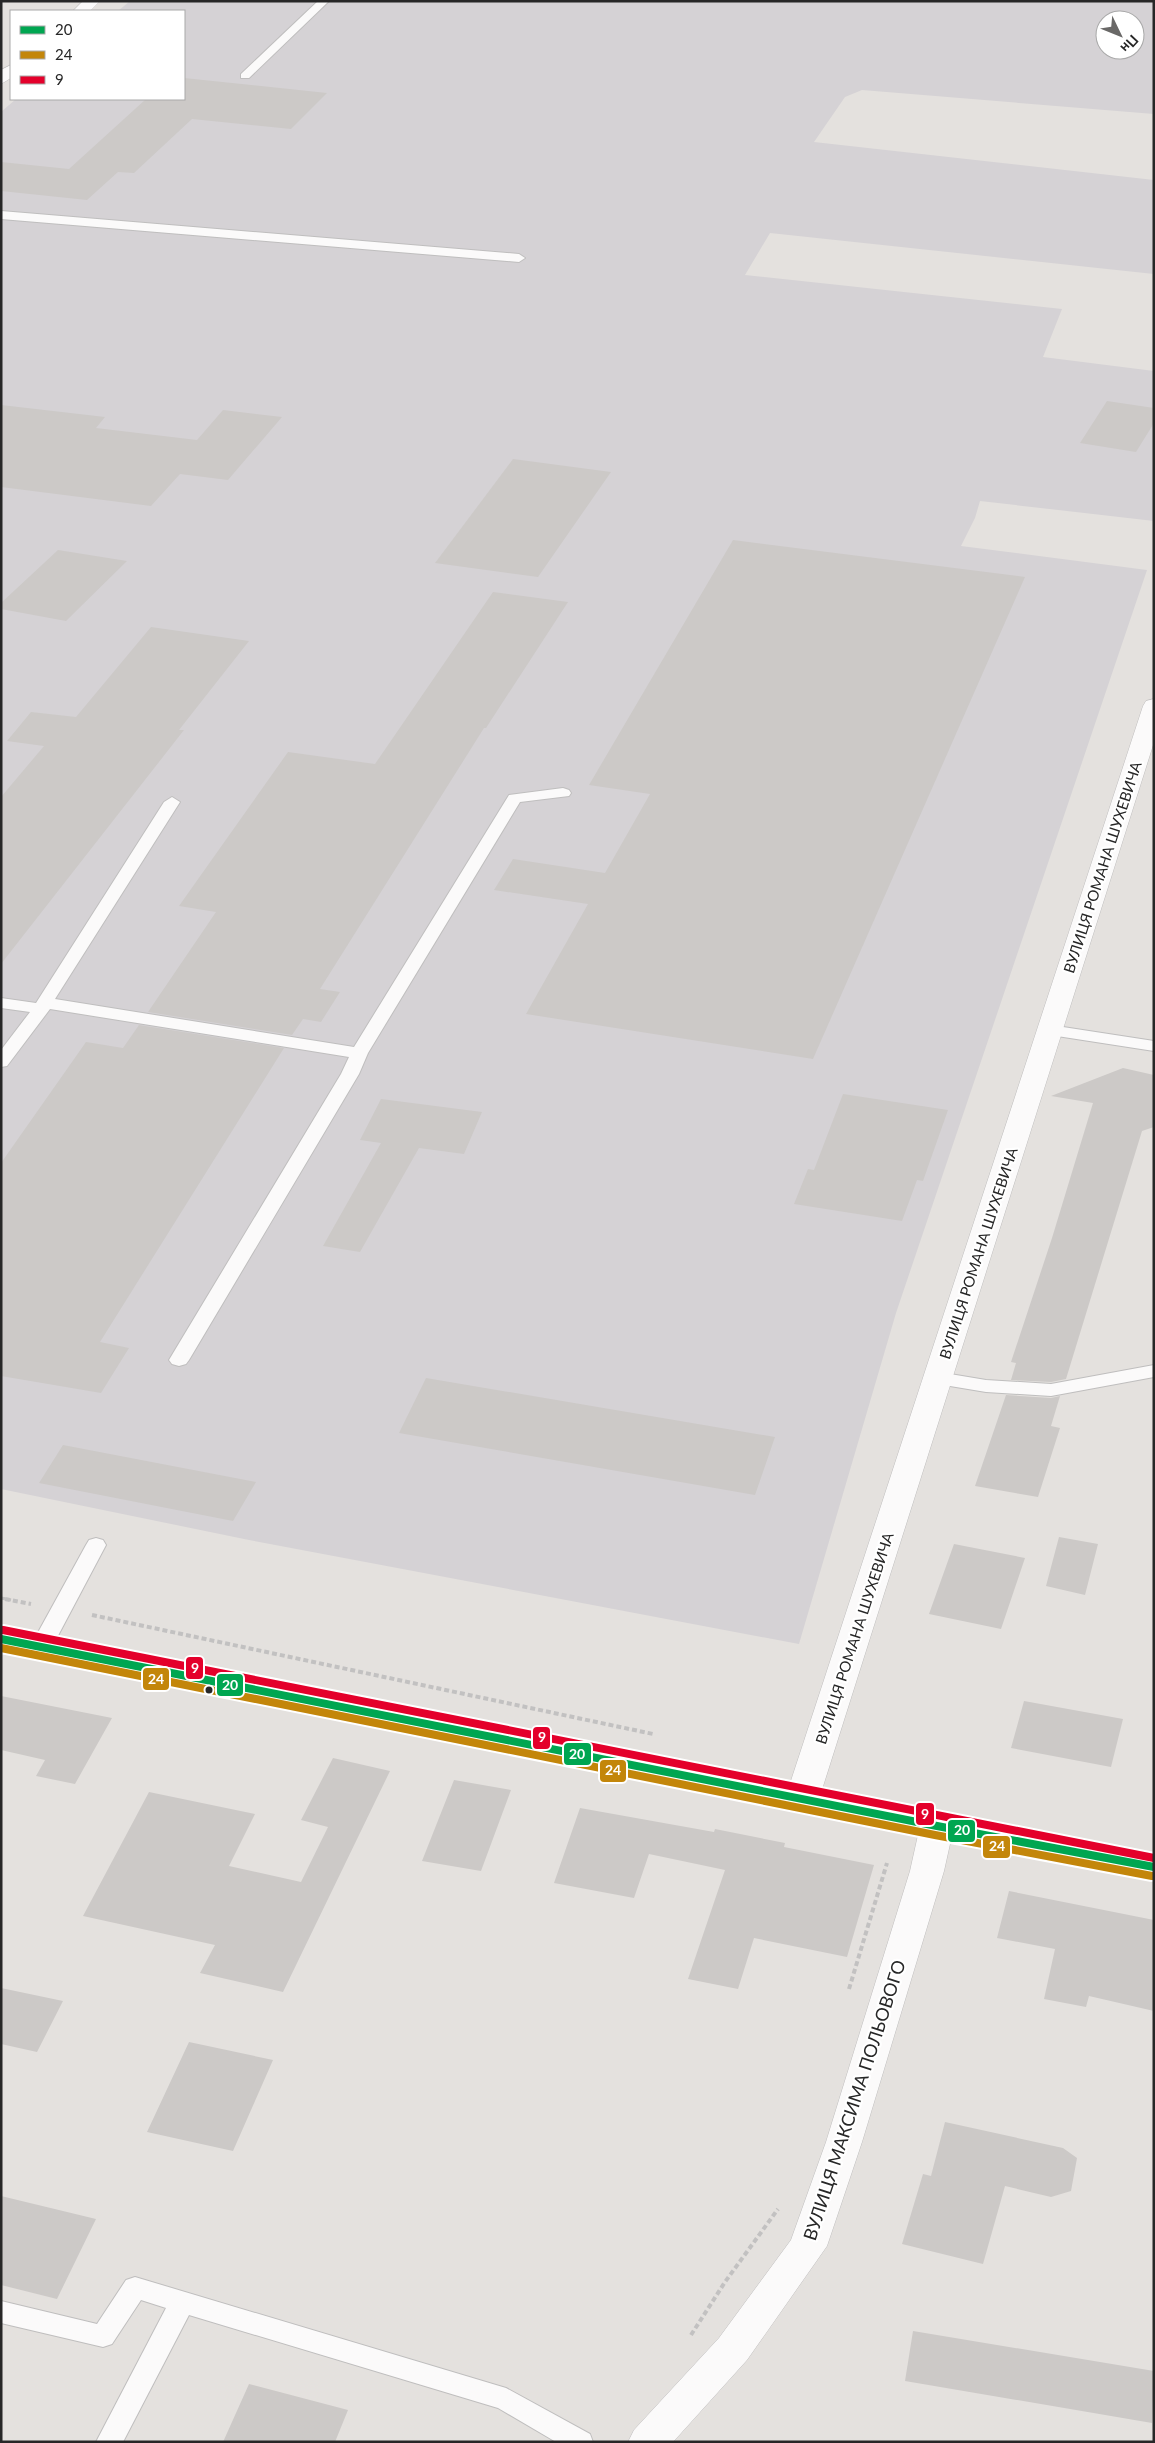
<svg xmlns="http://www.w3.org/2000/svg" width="1155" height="2443" font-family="Lato,sans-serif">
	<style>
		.industrial { fill: #d5d2d5; fill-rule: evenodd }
		.building { fill: #ccc9c7 }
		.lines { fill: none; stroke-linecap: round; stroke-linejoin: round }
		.service-casing { stroke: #bfbebe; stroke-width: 2 }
		.minor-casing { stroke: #bfbebe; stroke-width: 1 }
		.tertiary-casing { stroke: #bfbebe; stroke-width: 1 }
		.secondary-casing { stroke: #bfbebe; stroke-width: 1 }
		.path-far1 { stroke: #c2c1c1; stroke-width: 3; stroke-dasharray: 4 2.5; stroke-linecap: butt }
		.path { stroke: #c2c1c1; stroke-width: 4; stroke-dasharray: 5 3; stroke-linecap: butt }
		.service { fill: #fbfafa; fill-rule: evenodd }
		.minor { fill: #fbfafa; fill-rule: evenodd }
		.tertiary { fill: #fbfafa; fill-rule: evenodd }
		.secondary { fill: #fbfafa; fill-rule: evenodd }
		.bus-1-casing { stroke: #fff; stroke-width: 12 }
		.bus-2-casing { stroke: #fff; stroke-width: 12 }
		.bus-3-casing { stroke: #fff; stroke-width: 12 }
		.bus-1 { stroke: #00a651; stroke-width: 8 }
		.bus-2 { stroke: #c3860a; stroke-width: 8 }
		.bus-3 { stroke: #e4002b; stroke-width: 8 }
		.bus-dot { fill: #272727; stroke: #fff; stroke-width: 2 }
		.labels { text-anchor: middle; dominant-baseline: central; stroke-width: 4.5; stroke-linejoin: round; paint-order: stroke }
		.street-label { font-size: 15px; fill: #272727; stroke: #fff }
		.near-street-label { font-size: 18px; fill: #272727; stroke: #fff }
		.line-badge { stroke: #fff; stroke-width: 2 }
		.badge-label { font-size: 14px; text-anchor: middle; font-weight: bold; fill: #fff }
	</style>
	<rect width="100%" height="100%" fill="#e4e1de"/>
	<path class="industrial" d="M130,1H1154V114L862,90L845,97L814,142L1154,180V274L770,233L745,275L1062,309L1043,357L1154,371V521L980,501L975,518L961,546L1147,570L896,1313L799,1644L249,1540L1,1489V112L16,99H184V11H118ZM1105,20H1135V50H1105Z"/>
	<path class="building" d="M184,78L327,93L291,129L192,119L134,173L118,172L87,200L1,191V162L69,169L146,99H184Z
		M1107,401L1154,408V423L1136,452L1080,443Z
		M1,405L105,417L96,428L197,440L223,410L282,417L228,480L180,474L151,506L1,487Z
		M513,459L611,472L538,577L435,563Z
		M733,540L1025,577L813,1059L526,1014L588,904L494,890L513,859L605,873L650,794L589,785Z
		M58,550L127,561L66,621L1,609V603Z
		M493,592L568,602L486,728H484L320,989L340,992L321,1022L303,1019L292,1035L148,1012L216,912L179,906L288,752L375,764Z
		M151,627L249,641L179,730H184L1,964V797L44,746L7,741L31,712L76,717Z
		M139,1025L284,1048L100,1342L129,1348L101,1393L1,1376V1163L86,1042L123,1048Z
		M1123,1068L1154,1075V1127L1142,1131L1066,1379L1051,1382L1011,1380L1016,1363L1011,1362L1052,1238L1093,1103L1051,1096Z
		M843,1094L948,1110L923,1181L917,1180L902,1221L794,1204L808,1169L814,1170Z
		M381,1099L482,1112L464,1154L419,1148L360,1252L323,1246L381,1143L360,1140Z
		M426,1378L775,1437L755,1495L399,1433Z
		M1006,1395L1051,1398L1060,1396L1051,1426L1060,1428L1038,1497L975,1486Z
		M63,1445L256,1482L233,1521L39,1483Z
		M1059,1537L1098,1544L1085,1595L1046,1586Z
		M954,1544L1025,1558L1001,1629L929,1614Z
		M1,1696L112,1718L75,1784L36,1776L45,1760L1,1750Z
		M1024,1701L1123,1719L1111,1767L1011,1748Z
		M333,1758L390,1771L283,1992L200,1973L215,1945L83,1916L149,1792L255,1814L229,1866L301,1882L328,1827L301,1820Z
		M454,1780L511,1790L481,1871L422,1861Z
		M580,1808L714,1832L715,1829L785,1843L784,1847L874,1865L847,1957L754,1938L738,1989L688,1979L725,1870L649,1854L634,1898L554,1883Z
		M1009,1891L1154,1920V2011L1089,1996L1086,2007L1044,1999L1055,1949L997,1938Z
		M1,1988L63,2001L37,2052L1,2044Z
		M189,2042L273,2060L233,2151L147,2132Z
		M945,2122L1063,2148L1077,2158L1071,2191L1051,2197L1005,2186L983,2264L902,2244L923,2174L931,2176Z
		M1,2196L96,2219L57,2299L1,2285Z
		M913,2331L1154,2371L1152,2423L905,2381Z
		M249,2384L348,2410L335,2442H223Z"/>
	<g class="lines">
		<g class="service-casing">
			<path id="service" d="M318,1H329L249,78H241V74Z
				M1,211L519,254L525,258L519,262L1,219Z
				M563,788L569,790L571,793L569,796L520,802L368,1053L359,1074L189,1360L186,1364L179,1366L172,1364L169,1360L341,1074L349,1057L50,1009L7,1066L1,1067V1050L30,1012L1,1008V998L36,1003L164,802L172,797L180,802L55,999L354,1047L509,795Z
				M1050,1025L1154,1041V1051L1044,1034L1041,1030L1044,1026Z
				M1154,1365V1377L1051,1396L986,1392L938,1384L931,1382L928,1378L931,1374L938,1372L986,1380L1051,1384Z
				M96,1538L103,1540L106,1545L52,1647L49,1652L41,1654L33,1652L30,1647L86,1545L89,1540Z
				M135,2277L506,2388L590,2434L593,2442H556L498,2408L189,2315L123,2442H96L166,2308L141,2300L112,2344L103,2347L1,2323V2301L97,2324L126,2280Z"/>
		</g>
		<g class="minor-casing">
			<path id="minor" d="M83,1H100L90,11H73Z
				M11,65V78L1,84V70Z
				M1154,699V742L819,1799L814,1807L802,1811L790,1807L785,1799L1143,706L1146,701Z"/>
		</g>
		<g class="tertiary-casing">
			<path id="tertiary" d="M937,1814L949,1817L954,1826L944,1871L862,2142L827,2246L747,2360L673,2442H628L634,2430L719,2338L791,2240L826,2142L910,1871L920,1826L925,1817Z"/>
		</g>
		<g class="secondary-casing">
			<path id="secondary" d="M1,1628L937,1814L1154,1855V1879L937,1838L1,1650Z"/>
		</g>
		<path class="path-far1" d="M1,1598L11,1600"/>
		<path class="path" d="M5,1599L31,1604
			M92,1615L653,1734
			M849,1989L887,1863
			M691,2335L725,2282L778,2209"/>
		<use href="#service" class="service"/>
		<use href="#minor" class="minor"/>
		<use href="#tertiary" class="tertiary"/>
		<use href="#secondary" class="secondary"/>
		<g class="bus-1-casing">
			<path id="bus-1" d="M1,1639L937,1826L1154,1867"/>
		</g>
		<g class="bus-2-casing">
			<path id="bus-2" d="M1,1648L935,1835L1152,1876"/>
		</g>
		<g class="bus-3-casing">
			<path id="bus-3" d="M3,1630L1154,1858"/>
		</g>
		<use href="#bus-1" class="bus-1"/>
		<use href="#bus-2" class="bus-2"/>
		<use href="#bus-3" class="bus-3"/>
	</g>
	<circle class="bus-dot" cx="209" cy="1690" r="4.5"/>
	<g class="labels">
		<g class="street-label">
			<text transform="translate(1102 867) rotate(-72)">ВУЛИЦЯ РОМАНА ШУХЕВИЧА</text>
			<text transform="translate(978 1253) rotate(-72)">ВУЛИЦЯ РОМАНА ШУХЕВИЧА</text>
			<text transform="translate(854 1638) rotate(-72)">ВУЛИЦЯ РОМАНА ШУХЕВИЧА</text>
		</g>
		<g class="near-street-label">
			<text transform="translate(854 2100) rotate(-72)">ВУЛИЦЯ МАКСИМА ПОЛЬОВОГО</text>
		</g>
	</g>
	<g class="line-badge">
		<rect x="185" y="1656" width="19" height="24" rx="5" fill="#e4002b"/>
		<rect x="142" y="1667" width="28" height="24" rx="5" fill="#c3860a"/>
		<rect x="216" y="1673" width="28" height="24" rx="5" fill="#00a651"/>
		<rect x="532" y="1726" width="19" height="24" rx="5" fill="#e4002b"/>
		<rect x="563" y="1742" width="29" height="24" rx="5" fill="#00a651"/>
		<rect x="599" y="1759" width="28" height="24" rx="5" fill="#c3860a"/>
		<rect x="915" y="1802" width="20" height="24" rx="5" fill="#e4002b"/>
		<rect x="947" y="1819" width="29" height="24" rx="5" fill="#00a651"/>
		<rect x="982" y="1835" width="29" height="24" rx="5" fill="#c3860a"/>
	</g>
	<g class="badge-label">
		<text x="195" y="1673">9</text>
		<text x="156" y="1684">24</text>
		<text x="230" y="1690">20</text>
		<text x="542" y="1742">9</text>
		<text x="577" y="1759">20</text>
		<text x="613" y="1775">24</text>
		<text x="925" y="1819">9</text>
		<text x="962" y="1835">20</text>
		<text x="997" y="1851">24</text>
	</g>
	<rect width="1155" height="2443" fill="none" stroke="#272727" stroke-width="5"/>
	<rect x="10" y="10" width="175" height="90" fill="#ffffff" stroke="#a9a9a9"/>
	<rect x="20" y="26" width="25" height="8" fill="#00a651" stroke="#a9a9a9"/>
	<text x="55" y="35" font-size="15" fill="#272727">20</text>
	<rect x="20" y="51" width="25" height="8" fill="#c3860a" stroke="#a9a9a9"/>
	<text x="55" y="60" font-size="15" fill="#272727">24</text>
	<rect x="20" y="76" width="25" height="8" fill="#e4002b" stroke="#a9a9a9"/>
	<text x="55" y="85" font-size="15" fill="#272727">9</text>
	<g transform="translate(1120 35) rotate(133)"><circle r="24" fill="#ffffff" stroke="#a9a9a9"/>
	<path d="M0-4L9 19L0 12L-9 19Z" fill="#696867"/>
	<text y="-8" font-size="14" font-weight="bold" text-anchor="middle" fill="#272727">Пн</text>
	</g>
</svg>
